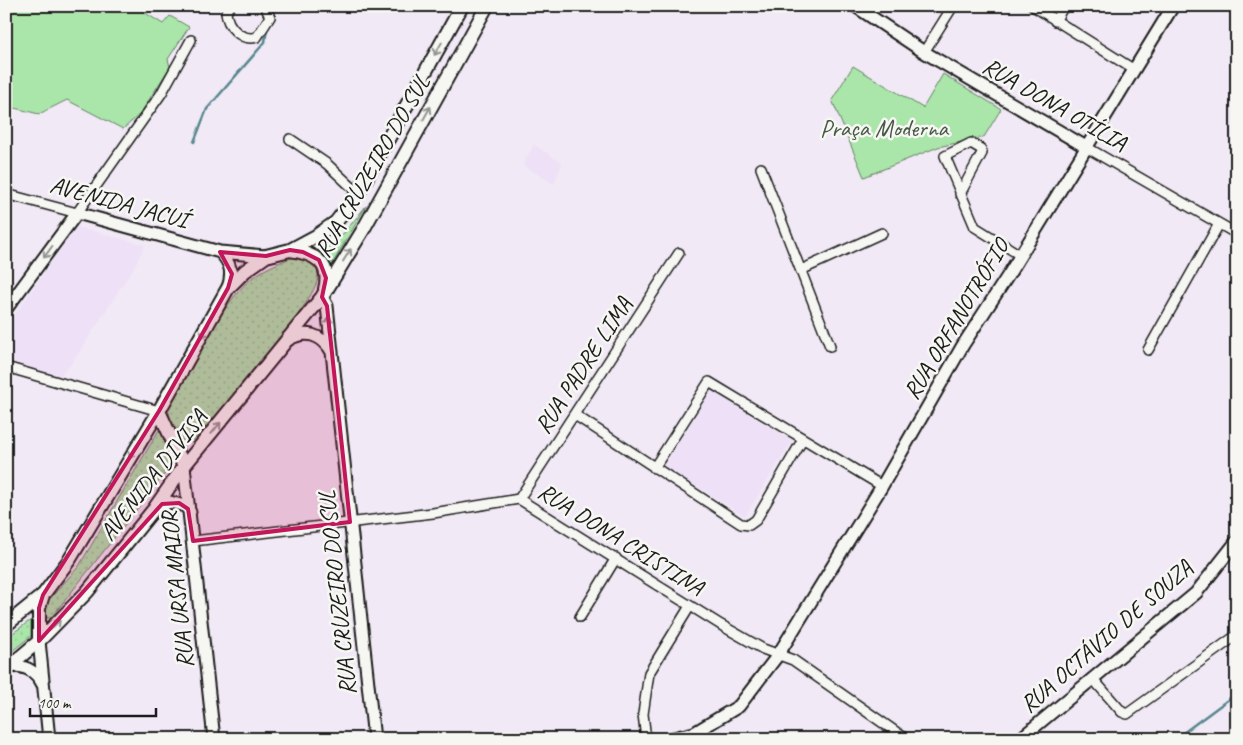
<svg xmlns="http://www.w3.org/2000/svg" width="1243" height="745" font-family="Caveat,sans-serif">
	<style>
		.built { fill: #ede0f7 }
		.grass { fill: url(#grass-dots); stroke: #638063 }
		.green { fill: #aae5aa; stroke: #638063 }
		.lines { fill: none; stroke-linecap: round; stroke-linejoin: round }
		.stream { stroke: #56868e; stroke-width: 2.5 }
		.minor-casing { stroke: #1c1c1c; stroke-width: 12 }
		.tertiary-casing { stroke: #1c1c1c; stroke-width: 15 }
		.secondary-casing { stroke: #1c1c1c; stroke-width: 16 }
		.minor { stroke: #f6f6f2; stroke-width: 9 }
		.tertiary { stroke: #f6f6f2; stroke-width: 11 }
		.secondary { stroke: #f6f6f2; stroke-width: 12 }
		.oneway { stroke: #949492 }
		.marked { fill: #c2185b; fill-opacity: 0.2; stroke: #c2185b; stroke-width: 4; stroke-linejoin: round }
		.labels { text-anchor: middle; dominant-baseline: central; stroke-width: 5; stroke-linejoin: round; paint-order: stroke }
		.street-label { font-size: 24px; fill: #1c1c1c; stroke: #f6f6f2 }
		.park-label { font-size: 24px; fill: #475847; stroke: #f6f6f2 }
	</style>
	<defs>
		<pattern id="grass-dots" width="8" height="8" patternUnits="userSpaceOnUse" patternTransform="scale(1.25)"><rect width="8" height="8" fill="#aae5aa"/><path d="M2 2h.1M6 6h.1" fill="none" stroke="#92c492" stroke-width="1.8" stroke-linecap="round"/></pattern>
	</defs>
	<rect width="100%" height="100%" fill="#f1e9f5"/>
	<filter id="ink" filterUnits="userSpaceOnUse"><feTurbulence type="fractalNoise" baseFrequency=".02" numOctaves="2"/><feDisplacementMap in="SourceGraphic" scale="10" xChannelSelector="R" yChannelSelector="G"/><feConvolveMatrix kernelMatrix="1 2 1 2 8 2 1 2 1" color-interpolation-filters="sRGB"/></filter>
	<g filter="url(#ink)">
		<path class="built" d="M534,145L562,163L554,184L523,165Z
			M76,227L145,245L135,265L72,363L58,377L6,360V328Z
			M711,391L792,441L745,516L664,466Z"/>
		<path class="grass" d="M366,206L330,268L316,252L344,233Z
			M297,256C307,260 318,264 318,276C319,301 214,417 193,442L187,444C175,437 169,419 168,406C189,371 222,302 252,278C265,268 282,261 297,256Z
			M159,430L162,432L171,466L51,618H47L44,616L47,602L79,566Z
			M31,620V636L6,656V638Z"/>
		<path class="green" d="M6,6H134L163,24L170,16L189,27L168,59L170,67L140,114L123,129L67,100L39,114L6,106Z
			M853,66L923,108L943,74L1001,109L984,137L938,147L864,177L832,100Z"/>
		<g class="lines">
			<path class="stream" d="M194,142L207,109L265,42L267,28
				M1175,739L1237,693"/>
			<g class="minor-casing">
				<path id="minor" d="M230,6L226,12C227,26 241,42 257,37L270,17L265,6
					M1033,6L1133,69
					M1055,21L1064,6
					M924,52L953,6
					M290,139L327,164L358,193
					M1086,147L1237,234
					M761,168L830,346
					M6,194L77,213L161,94L191,40
					M960,194L982,153L981,149L971,143L945,156L975,227L1020,255
					M801,270L882,233
					M1148,350L1219,224
					M6,367L159,411
					M575,415L741,524L749,525L756,520L803,439
					M654,468L709,382L882,486
					M519,499L679,253
					M193,541L433,513L519,499L721,625L763,649L793,660L906,739
					M580,617L616,558
					M1093,679L1122,712L1127,714L1237,635
					M646,739L643,714L649,673L690,606"/>
			</g>
			<g class="tertiary-casing">
				<path id="tertiary" d="M855,6L924,52L1086,147
					M220,252C231,263 233,273 228,288
					M322,297L327,306L374,739
					M6,309L77,213L220,252L266,256
					M288,340C305,329 322,334 332,352
					M184,466L214,739
					M154,509L170,502L185,506L190,512
					M39,641L49,739
					M7,668C22,663 36,670 43,685
					M669,739L694,733L739,706L778,655L882,486L963,345L1009,274L1173,6
					M1020,739L1196,593L1237,541"/>
			</g>
			<g class="secondary-casing">
				<path id="secondary" d="M290,250C313,253 332,262 325,289
					M159,411L184,466
					M6,625L43,595L70,559L159,411L228,288L245,271L266,256L290,250L316,236L336,222L358,193L462,6
					M39,641V608L43,595
					M6,669L39,641L87,592L154,509L184,466L322,297L363,230L487,6"/>
			</g>
			<use href="#minor" class="minor"/>
			<use href="#tertiary" class="tertiary"/>
			<use href="#secondary" class="secondary"/>
		</g>
		<defs><path id="oneway-shaft" d="M-6 0H5M1.5-3L5.5 0L1.5 3" fill="none" stroke-width="1.6" stroke-linecap="round" stroke-linejoin="round" transform="scale(1.25)"/></defs>
		<g class="oneway">
			<use href="#oneway-shaft" transform="translate(438 49) rotate(120)"/>
			<use href="#oneway-shaft" transform="translate(427 113) rotate(-61)"/>
			<use href="#oneway-shaft" transform="translate(48 252) rotate(126)"/>
			<use href="#oneway-shaft" transform="translate(347 255) rotate(-58)"/>
			<use href="#oneway-shaft" transform="translate(329 324) rotate(-97)"/>
			<use href="#oneway-shaft" transform="translate(205 331) rotate(120)"/>
			<use href="#oneway-shaft" transform="translate(216 428) rotate(-51)"/>
			<use href="#oneway-shaft" transform="translate(133 452) rotate(121)"/>
			<use href="#oneway-shaft" transform="translate(55 625) rotate(-46)"/>
		</g>
	</g>
	<path class="marked" d="M290,250L303,252L319,260L326,278L322,297L327,306L350,522L193,541L188,509L179,503L162,504L39,641V608L43,595L159,411L228,288L232,274L220,252L266,256Z"/>
	<g class="labels">
		<g class="street-label">
			<text transform="translate(1055 104) rotate(30)">RUA DONA OTÍLIA</text>
			<text transform="translate(372 166) rotate(-60)">RUA CRUZEIRO DO SUL</text>
			<text transform="translate(119 202) rotate(15)">AVENIDA JACUÍ</text>
			<text transform="translate(956 319) rotate(-59)">RUA ORFANOTRÓFIO</text>
			<text transform="translate(583 365) rotate(-57)">RUA PADRE LIMA</text>
			<text transform="translate(153 475) rotate(-52)">AVENIDA DIVISA</text>
			<text transform="translate(621 539) rotate(32)">RUA DONA CRISTINA</text>
			<text transform="translate(177 590) rotate(-96)">RUA URSA MAIOR</text>
			<text transform="translate(337 593) rotate(-96)">RUA CRUZEIRO DO SUL</text>
			<text transform="translate(1106 636) rotate(-41)">RUA OCTÁVIO DE SOUZA</text>
		</g>
		<g class="park-label">
			<text x="884" y="128">Praça Moderna</text>
		</g>
	</g>
	<rect width="1243" height="745" fill="none" stroke="#f6f6f2" stroke-width="25"/>
	<rect x="12" y="12" width="1218" height="720" fill="none" stroke="#1c1c1c" stroke-width="2" filter="url(#ink)"/>
	<path d="M30 708v8h126v-8" fill="none" stroke="#1c1c1c" stroke-width="2.5"/>
	<text x="38" y="708" font-size="15" fill="#1c1c1c" stroke="#f6f6f2" stroke-width="4" paint-order="stroke">100 m</text>
</svg>
